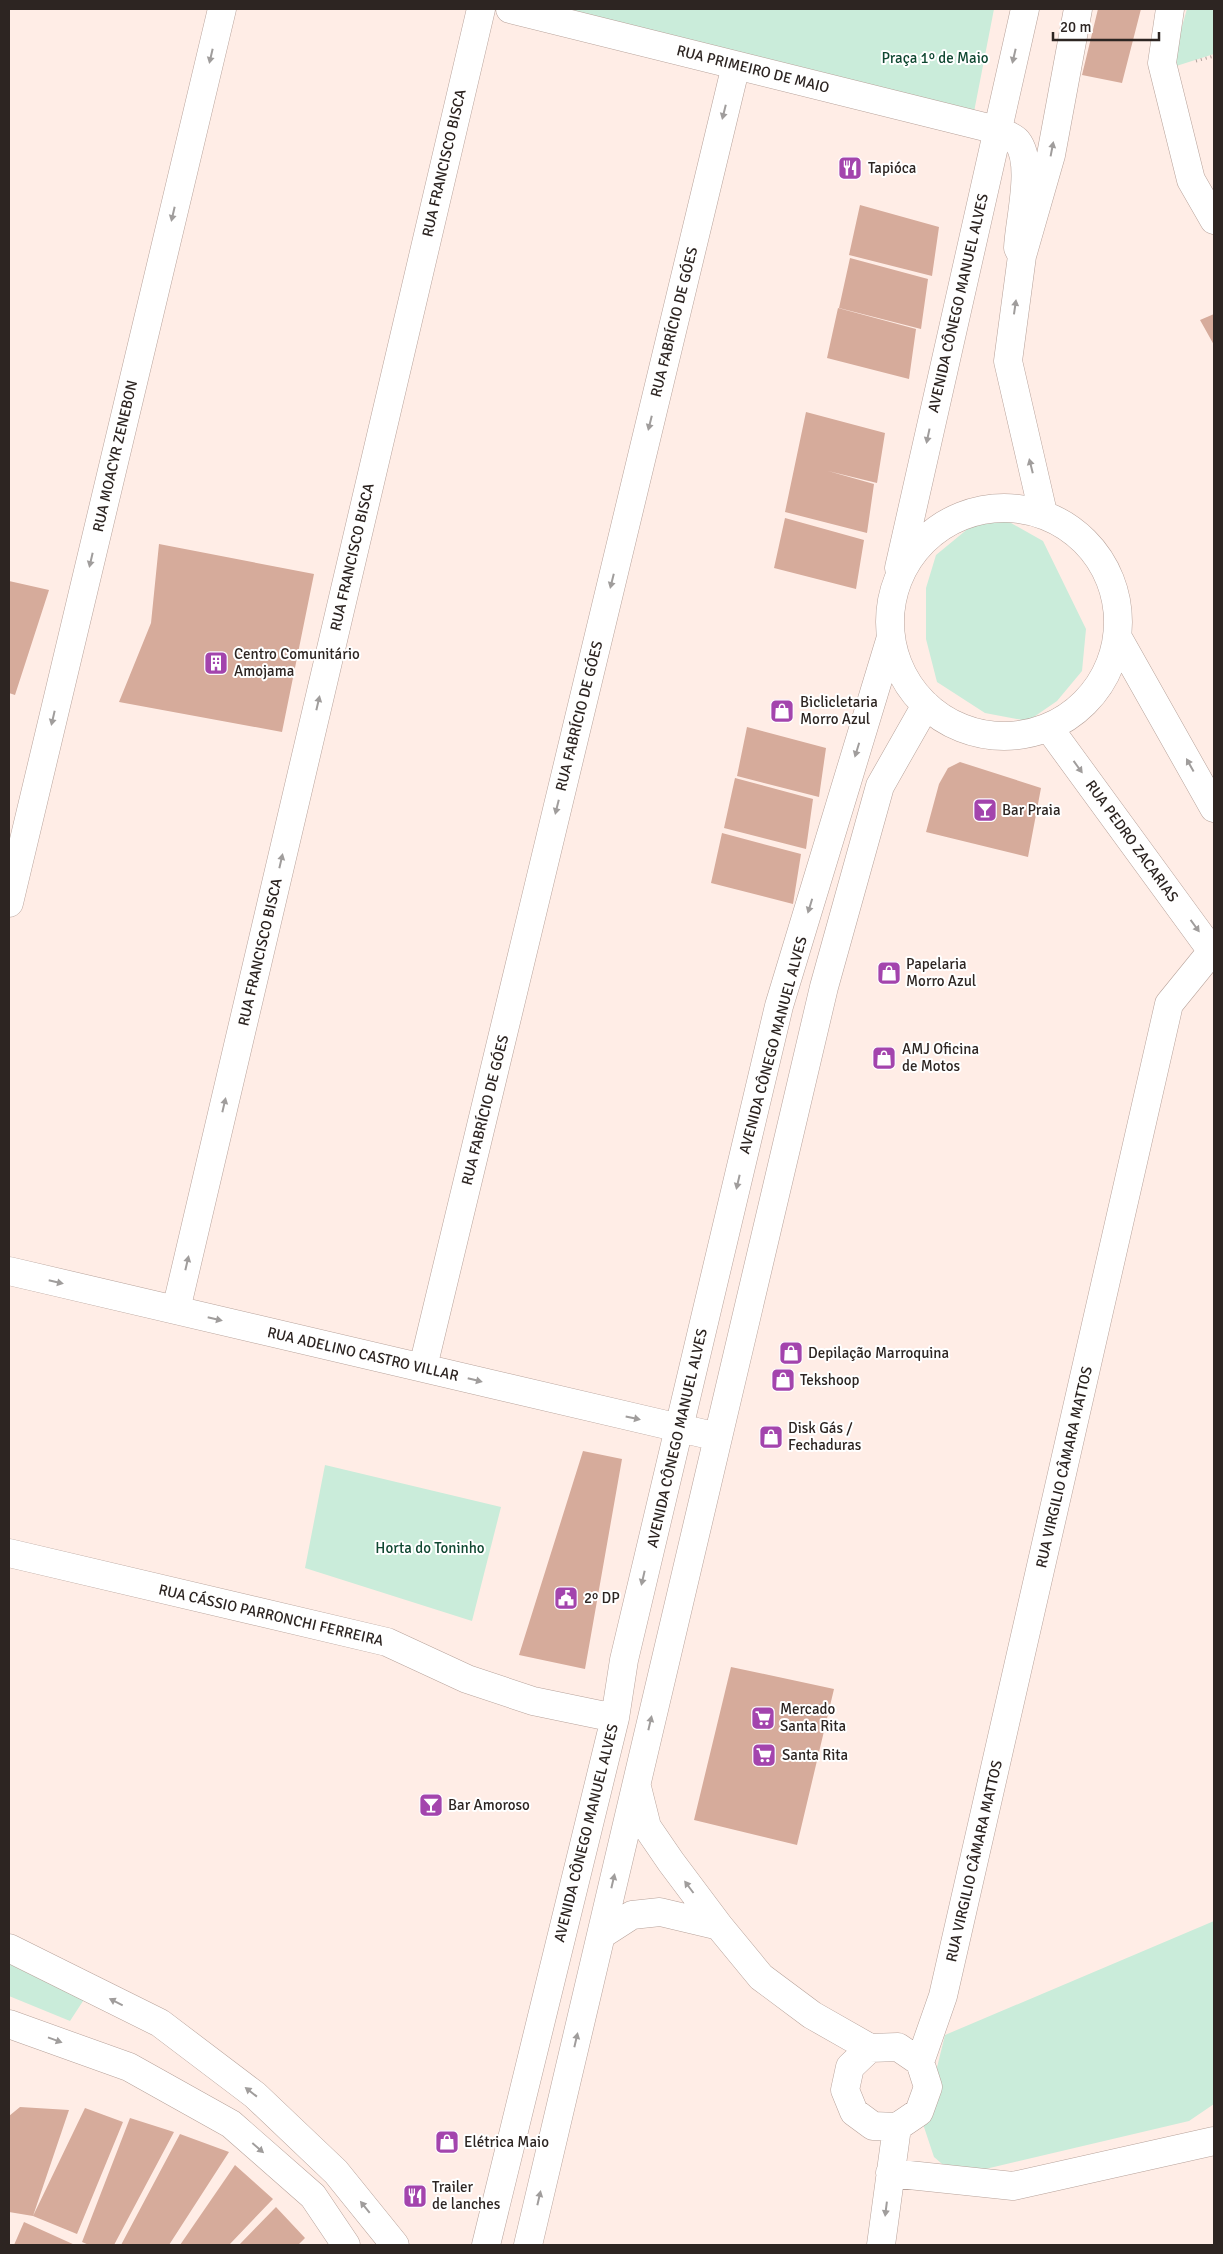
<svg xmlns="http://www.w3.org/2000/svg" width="1223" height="2254" font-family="Signika,sans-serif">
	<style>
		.green { fill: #caecda }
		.building { fill: #d6ab9b }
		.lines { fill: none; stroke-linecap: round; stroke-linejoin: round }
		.minor-casing { stroke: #b7a29a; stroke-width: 29 }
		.major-casing { stroke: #b7a29a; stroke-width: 29 }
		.path { stroke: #aea09a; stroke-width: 3; stroke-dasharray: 1 4; stroke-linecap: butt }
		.minor { stroke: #fff; stroke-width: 28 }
		.major { stroke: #fff; stroke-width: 28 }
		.oneway { fill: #a09d9c }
		.labels { text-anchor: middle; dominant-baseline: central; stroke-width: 4; stroke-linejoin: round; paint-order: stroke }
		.park-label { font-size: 15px; fill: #104832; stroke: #fff }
		.street-label { font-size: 15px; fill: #2d2522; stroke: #fff }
		.poi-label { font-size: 15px; fill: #2d2522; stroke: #fff; text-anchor: start }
	</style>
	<rect width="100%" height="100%" fill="#ffede6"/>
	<path class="green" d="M535,9H994L973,117Z
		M1187,9H1214V54L1170,68Z
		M1004,519L1043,541L1086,629L1082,671L1057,701L1028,721L985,713L937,682L926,639V588L936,555L970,527Z
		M325,1465L501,1507L472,1621L305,1568Z
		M1214,1921V2104L1189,2121L956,2176L934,2157L923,2124L945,2035Z
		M9,1964L85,1998L70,2021L9,1996Z"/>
	<path class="building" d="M1098,9H1141L1122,83L1082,75Z
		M860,205L939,227L932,276L849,255Z
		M850,258L928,279L921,329L839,308Z
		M838,308L916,329L909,379L827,358Z
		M1214,314V345L1200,320Z
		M806,412L885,433L877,483L828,471L874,484L867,533L785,512Z
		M785,518L864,540L856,589L774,568Z
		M159,544L314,574L282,732L119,702L151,623Z
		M9,581L49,590L15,695L9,693Z
		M747,727L826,748L819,797L737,776Z
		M960,762L1041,788L1028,857L926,832L939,784L948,768Z
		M735,778L813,799L806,849L724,828Z
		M722,833L801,854L793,904L711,883Z
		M583,1451L622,1459L585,1669L519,1655Z
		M731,1667L834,1689L797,1845L694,1820Z
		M20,2107L69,2110L33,2216L9,2212V2116Z
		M85,2108L123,2122L77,2234L33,2216Z
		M130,2118L174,2132L114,2245H89L82,2242Z
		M180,2134L229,2152L169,2245H121Z
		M235,2165L273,2199L229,2245H180Z
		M276,2207L305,2238L298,2245H239Z
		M24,2222L75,2245H14Z"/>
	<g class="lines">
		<g class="minor-casing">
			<path id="minor" d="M510,9L997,130C1002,133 1013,136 1017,141C1035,163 1019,221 1018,248L1022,256
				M1170,9L1162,63L1191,180L1214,220
				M890 622a114 114 0 1 1 228 0a114 114 0 1 1-228 0Z
				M1043,513L1008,361L1022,256L1051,155L1078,9
				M899,568L1025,9
				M1118,638L1214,808
				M1049,728L1214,954
				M9,903L222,9
				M9,1271L718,1437
				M176,1310L481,9
				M423,1367L736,65
				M9,1553L387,1642L467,1679L533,1701L615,1718
				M637,1787L647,1827L671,1862L719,1926L761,1977L812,2015L870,2048
				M601,1935L632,1915L660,1912L719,1926
				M898,2047L920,2062L928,2087L919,2112L897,2127L873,2126L854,2112L845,2090L850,2067L870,2048Z
				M920,2062L943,1996L1169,1004L1212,951
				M890,2173L1013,2186L1214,2141
				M486,2245L615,1718L624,1660L779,1006L891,637
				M528,2245L824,987L880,786L926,705
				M881,2245L897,2127"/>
		</g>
		<g class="major-casing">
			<path id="major" d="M9,1948L160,2023L255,2095L336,2172L395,2245
				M9,2024L129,2067L231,2124L313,2196L346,2245"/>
		</g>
		<path class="path" d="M1196,61L1214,56"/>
		<use href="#minor" class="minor"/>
		<use href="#major" class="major"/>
	</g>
	<defs><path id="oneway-solid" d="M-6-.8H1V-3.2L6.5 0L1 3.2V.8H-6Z" transform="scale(1.25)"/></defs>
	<g class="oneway">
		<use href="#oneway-solid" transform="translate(211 56) rotate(103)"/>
		<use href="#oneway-solid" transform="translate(1014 56) rotate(103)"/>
		<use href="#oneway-solid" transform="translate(724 112) rotate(104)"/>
		<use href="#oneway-solid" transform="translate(1052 149) rotate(-79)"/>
		<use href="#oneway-solid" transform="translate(173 214) rotate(103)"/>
		<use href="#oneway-solid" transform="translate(1015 307) rotate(-82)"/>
		<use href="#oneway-solid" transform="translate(650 423) rotate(104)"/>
		<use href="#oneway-solid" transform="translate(928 436) rotate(102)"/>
		<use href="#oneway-solid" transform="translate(1031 466) rotate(-104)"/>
		<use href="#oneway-solid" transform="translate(91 560) rotate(103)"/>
		<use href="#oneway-solid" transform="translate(612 581) rotate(104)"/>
		<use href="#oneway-solid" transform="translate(318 703) rotate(-77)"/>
		<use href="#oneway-solid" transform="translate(53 718) rotate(103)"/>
		<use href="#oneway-solid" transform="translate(857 750) rotate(107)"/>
		<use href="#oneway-solid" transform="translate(1190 765) rotate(-119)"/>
		<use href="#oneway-solid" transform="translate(1078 767) rotate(54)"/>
		<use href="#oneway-solid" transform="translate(557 807) rotate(104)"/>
		<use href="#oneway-solid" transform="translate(281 861) rotate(-77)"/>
		<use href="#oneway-solid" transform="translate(810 906) rotate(107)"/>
		<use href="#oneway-solid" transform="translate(1195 926) rotate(54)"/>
		<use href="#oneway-solid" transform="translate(224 1105) rotate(-77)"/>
		<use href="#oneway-solid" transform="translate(738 1182) rotate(103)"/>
		<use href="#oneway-solid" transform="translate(187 1263) rotate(-77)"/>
		<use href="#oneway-solid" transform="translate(56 1282) rotate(13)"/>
		<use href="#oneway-solid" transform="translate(215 1319) rotate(13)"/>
		<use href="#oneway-solid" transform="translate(475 1380) rotate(14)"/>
		<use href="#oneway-solid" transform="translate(633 1418) rotate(12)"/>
		<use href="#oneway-solid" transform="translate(643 1578) rotate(103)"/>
		<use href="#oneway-solid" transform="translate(650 1723) rotate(-77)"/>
		<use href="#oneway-solid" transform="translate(613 1881) rotate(-77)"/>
		<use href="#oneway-solid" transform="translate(689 1887) rotate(-127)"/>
		<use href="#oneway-solid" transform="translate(116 2002) rotate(-153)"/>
		<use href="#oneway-solid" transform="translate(55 2040) rotate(20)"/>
		<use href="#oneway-solid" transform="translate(576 2040) rotate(-77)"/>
		<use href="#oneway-solid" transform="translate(251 2092) rotate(-142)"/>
		<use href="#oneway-solid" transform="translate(258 2148) rotate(41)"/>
		<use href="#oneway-solid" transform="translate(539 2198) rotate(-77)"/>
		<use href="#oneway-solid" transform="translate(365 2207) rotate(-129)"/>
		<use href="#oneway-solid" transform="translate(886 2209) rotate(97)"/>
	</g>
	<defs>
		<g id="restaurant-square" transform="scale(1.25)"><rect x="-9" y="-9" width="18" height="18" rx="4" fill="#a344ad" stroke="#fff"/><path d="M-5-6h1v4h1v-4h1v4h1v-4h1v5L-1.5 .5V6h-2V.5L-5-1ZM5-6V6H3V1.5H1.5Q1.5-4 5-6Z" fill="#fff"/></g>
		<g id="building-square" transform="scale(1.25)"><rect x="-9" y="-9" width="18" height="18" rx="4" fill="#a344ad" stroke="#fff"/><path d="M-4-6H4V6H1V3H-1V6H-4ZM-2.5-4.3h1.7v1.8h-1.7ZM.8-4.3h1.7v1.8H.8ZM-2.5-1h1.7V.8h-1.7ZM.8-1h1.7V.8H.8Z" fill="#fff"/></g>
		<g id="shop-square" transform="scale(1.25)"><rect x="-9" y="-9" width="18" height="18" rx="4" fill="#a344ad" stroke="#fff"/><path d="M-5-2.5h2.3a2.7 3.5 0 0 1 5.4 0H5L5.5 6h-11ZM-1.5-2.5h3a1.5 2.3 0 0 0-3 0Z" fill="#fff"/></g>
		<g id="bar-square" transform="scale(1.25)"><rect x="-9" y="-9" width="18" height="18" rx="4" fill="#a344ad" stroke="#fff"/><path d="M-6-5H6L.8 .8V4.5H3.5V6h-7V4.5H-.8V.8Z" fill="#fff"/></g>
		<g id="civic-square" transform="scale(1.25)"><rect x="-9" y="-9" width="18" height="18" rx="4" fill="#a344ad" stroke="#fff"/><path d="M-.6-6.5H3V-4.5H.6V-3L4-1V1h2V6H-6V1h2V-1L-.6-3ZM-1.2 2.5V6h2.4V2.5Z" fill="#fff"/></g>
		<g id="supermarket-square" transform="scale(1.25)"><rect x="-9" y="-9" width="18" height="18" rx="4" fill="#a344ad" stroke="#fff"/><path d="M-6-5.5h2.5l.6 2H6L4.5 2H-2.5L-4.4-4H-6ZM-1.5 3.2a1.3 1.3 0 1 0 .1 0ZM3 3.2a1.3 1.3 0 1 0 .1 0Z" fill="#fff"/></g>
	</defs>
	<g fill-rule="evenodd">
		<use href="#restaurant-square" x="850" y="168"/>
		<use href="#building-square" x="216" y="663"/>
		<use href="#shop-square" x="782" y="711"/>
		<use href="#bar-square" x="985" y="810"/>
		<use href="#shop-square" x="889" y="973"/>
		<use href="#shop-square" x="884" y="1058"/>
		<use href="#shop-square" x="791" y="1353"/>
		<use href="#shop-square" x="783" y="1380"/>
		<use href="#shop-square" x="771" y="1437"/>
		<use href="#civic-square" x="566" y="1598"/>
		<use href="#supermarket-square" x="763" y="1718"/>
		<use href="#supermarket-square" x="764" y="1755"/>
		<use href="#bar-square" x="431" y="1805"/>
		<use href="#shop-square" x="447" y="2142"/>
		<use href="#restaurant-square" x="415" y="2196"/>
	</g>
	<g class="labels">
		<g class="park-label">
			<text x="935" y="58">Praça 1º de Maio</text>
			<text x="430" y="1548">Horta do Toninho</text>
		</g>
		<g class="street-label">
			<text transform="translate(753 69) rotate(14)">RUA PRIMEIRO DE MAIO</text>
			<text transform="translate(444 163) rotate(-77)">RUA FRANCISCO BISCA</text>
			<text transform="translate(958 303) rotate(-77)">AVENIDA CÔNEGO MANUEL ALVES</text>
			<text transform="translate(674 322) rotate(-76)">RUA FABRÍCIO DE GÓES</text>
			<text transform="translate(115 456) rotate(-77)">RUA MOACYR ZENEBON</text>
			<text transform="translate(352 557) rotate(-77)">RUA FRANCISCO BISCA</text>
			<text transform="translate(579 716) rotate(-76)">RUA FABRÍCIO DE GÓES</text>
			<text transform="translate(1132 841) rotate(54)">RUA PEDRO ZACARIAS</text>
			<text transform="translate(260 952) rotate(-77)">RUA FRANCISCO BISCA</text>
			<text transform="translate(773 1045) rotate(-75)">AVENIDA CÔNEGO MANUEL ALVES</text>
			<text transform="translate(485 1110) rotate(-76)">RUA FABRÍCIO DE GÓES</text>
			<text transform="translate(363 1354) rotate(13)">RUA ADELINO CASTRO VILLAR</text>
			<text transform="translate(677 1438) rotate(-77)">AVENIDA CÔNEGO MANUEL ALVES</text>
			<text transform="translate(1064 1467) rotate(-77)">RUA VIRGILIO CÂMARA MATTOS</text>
			<text transform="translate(271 1615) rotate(13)">RUA CÁSSIO PARRONCHI FERREIRA</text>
			<text transform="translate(586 1833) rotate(-76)">AVENIDA CÔNEGO MANUEL ALVES</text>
			<text transform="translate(974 1861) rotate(-77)">RUA VIRGILIO CÂMARA MATTOS</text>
		</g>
		<g class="poi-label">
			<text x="868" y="168">Tapióca</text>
			<text x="234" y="654">Centro Comunitário<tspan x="234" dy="17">Amojama</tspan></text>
			<text x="800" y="702">Biclicletaria<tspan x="800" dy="17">Morro Azul</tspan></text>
			<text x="1002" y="810">Bar Praia</text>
			<text x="906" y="964">Papelaria<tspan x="906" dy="17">Morro Azul</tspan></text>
			<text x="902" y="1049">AMJ Oficina<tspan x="902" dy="17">de Motos</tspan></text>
			<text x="808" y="1353">Depilação Marroquina</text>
			<text x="800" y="1380">Tekshoop</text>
			<text x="788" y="1428">Disk Gás /<tspan x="788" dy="17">Fechaduras</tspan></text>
			<text x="584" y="1598">2º DP</text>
			<text x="780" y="1709">Mercado<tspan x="780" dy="17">Santa Rita</tspan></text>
			<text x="782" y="1755">Santa Rita</text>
			<text x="448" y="1805">Bar Amoroso</text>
			<text x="464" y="2142">Elétrica Maio</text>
			<text x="432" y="2187">Trailer<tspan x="432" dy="17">de lanches</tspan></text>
		</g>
	</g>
	<rect width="1223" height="2254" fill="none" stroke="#2d2522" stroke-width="20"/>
	<path d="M1053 32v8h106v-8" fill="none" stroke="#2d2522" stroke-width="2.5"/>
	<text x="1060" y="32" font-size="15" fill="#2d2522" stroke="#ffffff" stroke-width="4" paint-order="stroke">20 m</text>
</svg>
